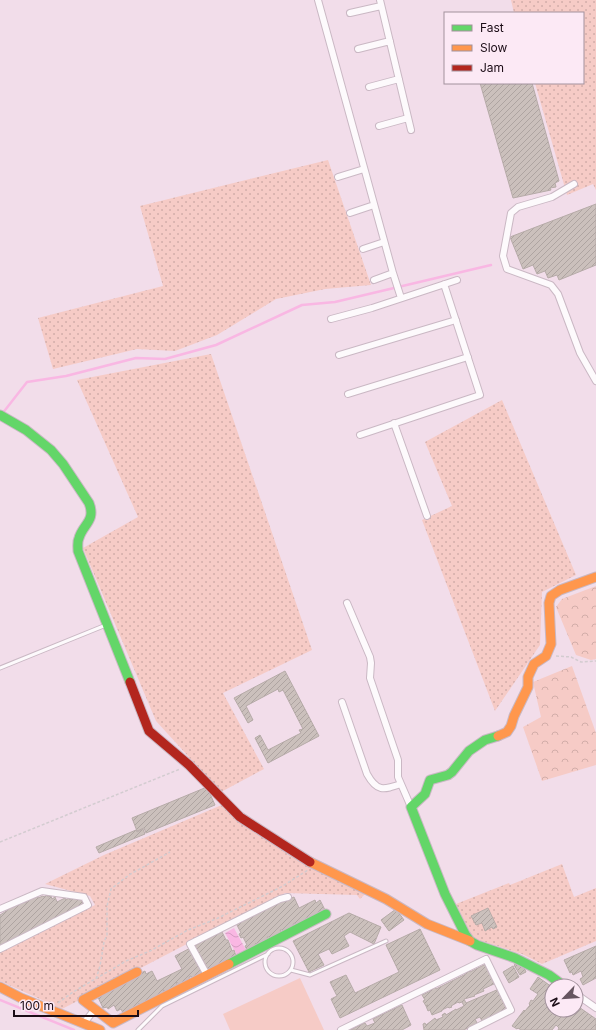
<svg xmlns="http://www.w3.org/2000/svg" width="596" height="1030" font-family="Inter,sans-serif">
	<style>
		.grass { fill: url(#grass-dots) }
		.forest { fill: url(#forest-crowns) }
		.park { fill: #f6cbc6 }
		.water { fill: url(#water-waves) }
		.lines { fill: none; stroke-linecap: round; stroke-linejoin: round }
		.stream { stroke: #f9b7e3; stroke-width: 2.5 }
		.building { fill: url(#building-hatch); stroke: #b6aba8 }
		.lane-casing { stroke: #cab8c4; stroke-width: 5 }
		.street-casing { stroke: #cab8c4; stroke-width: 8 }
		.fast-casing { stroke: #cab8c4; stroke-width: 11 }
		.slow-casing { stroke: #cab8c4; stroke-width: 11 }
		.jam-casing { stroke: #cab8c4; stroke-width: 11 }
		.path { stroke: #d3ccd0; stroke-width: 1.5; stroke-dasharray: 3 2; stroke-linecap: butt }
		.lane { stroke: #fdfafc; stroke-width: 3 }
		.street { stroke: #fdfafc; stroke-width: 6 }
		.fast { stroke: #63d668; stroke-width: 9 }
		.slow { stroke: #ff974d; stroke-width: 9 }
		.jam { stroke: #b3261e; stroke-width: 9 }
	</style>
	<defs>
		<pattern id="grass-dots" width="8" height="8" patternUnits="userSpaceOnUse"><rect width="8" height="8" fill="#f6cbc6"/><path d="M2 2h.1M6 6h.1" fill="none" stroke="#d2ada9" stroke-width="1.8" stroke-linecap="round"/></pattern>
		<pattern id="forest-crowns" width="20" height="18" patternUnits="userSpaceOnUse"><rect width="20" height="18" fill="#f6cbc6"/><path d="M2 6a3 3 0 1 1 6 0M12 15a3 3 0 1 1 6 0" fill="none" stroke="#d2ada9"/></pattern>
		<pattern id="water-waves" width="16" height="10" patternUnits="userSpaceOnUse"><rect width="16" height="10" fill="#f9b7e3"/><path d="M0 5q4-4 8 0t8 0" fill="none" stroke="#d59cc2"/></pattern>
		<pattern id="building-hatch" width="6" height="6" patternUnits="userSpaceOnUse"><rect width="6" height="6" fill="#cbc0bc"/><path d="M-1 1l2-2M0 6l6-6M5 7l2-2" fill="none" stroke="#aea4a1"/></pattern>
	</defs>
	<rect width="100%" height="100%" fill="#f2ddea"/>
	<path class="grass" d="M511,0H596V190L593,184L567,195L535,83H583V13H514Z
		M328,160L371,285L325,289L276,299L217,335L175,351L137,349L53,369L38,318L163,286L140,206Z
		M211,354L312,650L223,693L264,769L221,792L156,721L83,548L138,517L77,380Z
		M502,400L576,575L542,592L540,645L495,711L422,520L452,506L425,442Z
		M224,804L310,865L365,894L360,899L357,895L285,893L62,1009L0,981V952L95,905L90,896L45,884L104,855Z
		M562,864L574,897L596,888V941L542,964L522,954L473,938L456,904L509,883L510,885Z"/>
	<path class="forest" d="M596,586V659L591,660L576,655L556,607L562,599Z
		M572,666L596,733V765L542,781L523,727L541,717L533,682Z"/>
	<path class="park" d="M300,978L324,1030H230L223,1014Z"/>
	<path class="water" d="M234,928L246,950L237,955L225,933Z"/>
	<g class="lines">
		<path class="stream" d="M2,414L27,382L66,376L136,358L165,359L216,345L302,305L335,302L491,265
			M0,1000L74,1030"/>
	</g>
	<path class="building" d="M480,83H532L559,181L555,183L556,187L550,188L551,190L513,198Z
		M596,204V265L559,280L557,275L548,278L545,271L537,274L533,265L523,269L510,237Z
		M285,671L319,736L268,763L255,738L260,735L268,750L301,733L299,730L303,729L283,690L279,692L278,689L246,706L253,720L248,723L234,698Z
		M207,787L215,805L146,833L144,828L137,831L132,818Z
		M143,829L145,834L99,853L96,847L136,830L137,832Z
		M37,895L38,898L43,896L44,897L47,895L48,897L51,896L52,899L55,897L57,902L65,898L66,900L69,898L70,900L75,897L77,900L81,898L83,904L0,946V915L8,910L7,908L14,905L15,906L24,901L25,903L27,902L26,901Z
		M294,897L299,908L315,900L316,903L320,900L326,912L322,914L320,910V913L309,921L307,917L306,918V919L296,927L295,923L293,924L294,926L284,933L282,930H280L282,933L270,940L269,937H267L268,939L258,946L256,943L255,944L256,947L247,950L245,946L247,945L243,937L241,938L239,934L241,933L236,923L241,921V922L284,900L285,901Z
		M488,908L497,927L493,929L492,927L485,931L482,923L476,925L471,916Z
		M396,909L404,920L389,931L381,920Z
		M349,913L381,927L374,944L350,932L344,936L349,946L332,954L329,949L318,954L324,965L309,972L293,941Z
		M420,929L440,970L340,1018L331,999L337,996L330,982L346,975L355,993L399,972L386,945Z
		M222,932L226,940H228L232,951L234,950L236,956L193,980L191,976L189,977L190,980L180,987L177,982L176,983L178,986L166,994L164,990H163L164,992L140,1006L139,1003V1005L123,1013L121,1009L117,1011L114,1005L108,1009L107,1007L103,1008L97,995L145,971L146,974L152,971L157,981L182,969L175,956L200,943V942Z
		M596,946V978L583,985L580,979L583,977L581,971L573,975L572,972L570,973L564,960Z
		M521,961L526,972L520,975L514,965Z
		M486,964L496,983L483,989L484,991L474,995L475,996L464,999L466,1003L499,989L508,1011L482,1021L480,1017L475,1019L477,1023L476,1026L471,1028V1027L463,1030H424L423,1024L425,1023L426,1025L435,1018L436,1020L443,1017L442,1015L445,1013L446,1015L456,1009V1010L464,1006L462,1002L459,1003L458,1002L451,1006L452,1007L449,1008L448,1007L442,1010V1011L432,1015L430,1010L428,1011L426,1006L428,1005L426,1006L423,1001L425,1000L422,995L431,991L430,990L435,987L436,989L466,974V973L469,971L470,972Z
		M513,966L519,977L509,983L503,972Z
		M538,977L552,987V1010H576V1005L596,1019V1030H558L559,1028L556,1025L552,1030H521L518,1028L517,1029L512,1026L524,1010L525,1011L530,1005L529,1004L531,1000L533,1001L538,994L530,989Z
		M402,1005L411,1025L402,1030H350L365,1023L367,1026L375,1023L373,1019Z"/>
	<g class="lines">
		<g class="lane-casing">
			<path id="lane" d="M0,668L106,625
				M265 962a14 14 0 1 1 28 0a14 14 0 1 1-28 0Z
				M291,970L310,975L386,941
				M138,1030L162,1006L268,954"/>
		</g>
		<g class="street-casing">
			<path id="street" d="M318,0L393,273L401,298
				M380,0L411,130
				M350,13L381,6
				M358,49L390,41
				M369,87L399,79
				M379,126L408,118
				M338,177L364,169
				M574,184L552,197L518,207L511,213L503,256L507,269L551,285L558,294L580,353L596,381
				M350,213L374,205
				M363,249L384,242
				M374,280L393,273
				M331,319L372,308L457,280
				M339,355L456,320
				M348,394L468,357
				M394,423L427,516
				M360,435L480,395L444,284
				M347,603L370,657L371,663L370,678L398,760V777L411,807
				M342,702L367,774C377,792 383,790 401,784
				M0,909L42,891L84,897L88,905L0,949
				M207,975L190,944L280,899L288,897
				M576,994L596,1008
				M84,1023L95,1009
				M341,1030L486,959L511,1010L471,1030"/>
		</g>
		<g class="fast-casing">
			<path id="fast" d="M0,415L26,430L51,450L63,464L89,503C96,521 83,524 79,538C77,542 78,547 78,551L130,682
				M498,736L485,740L469,751L452,772L448,775L430,780L425,794L411,807L445,894L465,934L470,941L477,945L515,958L549,975L564,986
				M229,964L326,914"/>
		</g>
		<g class="slow-casing">
			<path id="slow" d="M498,736L507,732L511,726L514,716L528,687V677L534,664L546,656L551,644L549,603L551,596L560,590L596,577
				M310,862L386,899L427,924L470,941
				M137,972L83,1000L113,1023L229,964
				M0,987L21,998L100,1030"/>
		</g>
		<g class="jam-casing">
			<path id="jam" d="M130,682L149,731L189,765L240,817L310,862"/>
		</g>
		<path class="path" d="M556,656L571,657L581,662L596,661
			M0,842L180,769
			M96,979L100,966L104,942L107,935V906L111,889L129,875L170,852
			M58,1003L73,992L126,961L150,951L188,930L216,919L281,887L308,870"/>
		<use href="#lane" class="lane"/>
		<use href="#street" class="street"/>
		<use href="#fast" class="fast"/>
		<use href="#slow" class="slow"/>
		<use href="#jam" class="jam"/>
	</g>
	<rect x="444" y="12" width="140" height="72" fill="#fce9f5" stroke="#a2919c"/>
	<rect x="452" y="25" width="20" height="6" fill="#63d668" stroke="#a2919c"/>
	<text x="480" y="32" font-size="12" fill="#1b0c16">Fast</text>
	<rect x="452" y="45" width="20" height="6" fill="#ff974d" stroke="#a2919c"/>
	<text x="480" y="52" font-size="12" fill="#1b0c16">Slow</text>
	<rect x="452" y="65" width="20" height="6" fill="#b3261e" stroke="#a2919c"/>
	<text x="480" y="72" font-size="12" fill="#1b0c16">Jam</text>
	<g transform="translate(564 998) rotate(245)"><circle r="19" fill="#fce9f5" stroke="#a2919c"/>
	<path d="M0-3L7 15L0 10L-7 15Z" fill="#665560"/>
	<text y="-6" font-size="11" font-weight="bold" text-anchor="middle" fill="#1b0c16">N</text>
	</g>
	<path d="M14 1010v6h124v-6" fill="none" stroke="#1b0c16" stroke-width="2"/>
	<text x="20" y="1010" font-size="12" fill="#1b0c16" stroke="#fce9f5" stroke-width="3" paint-order="stroke">100 m</text>
</svg>
